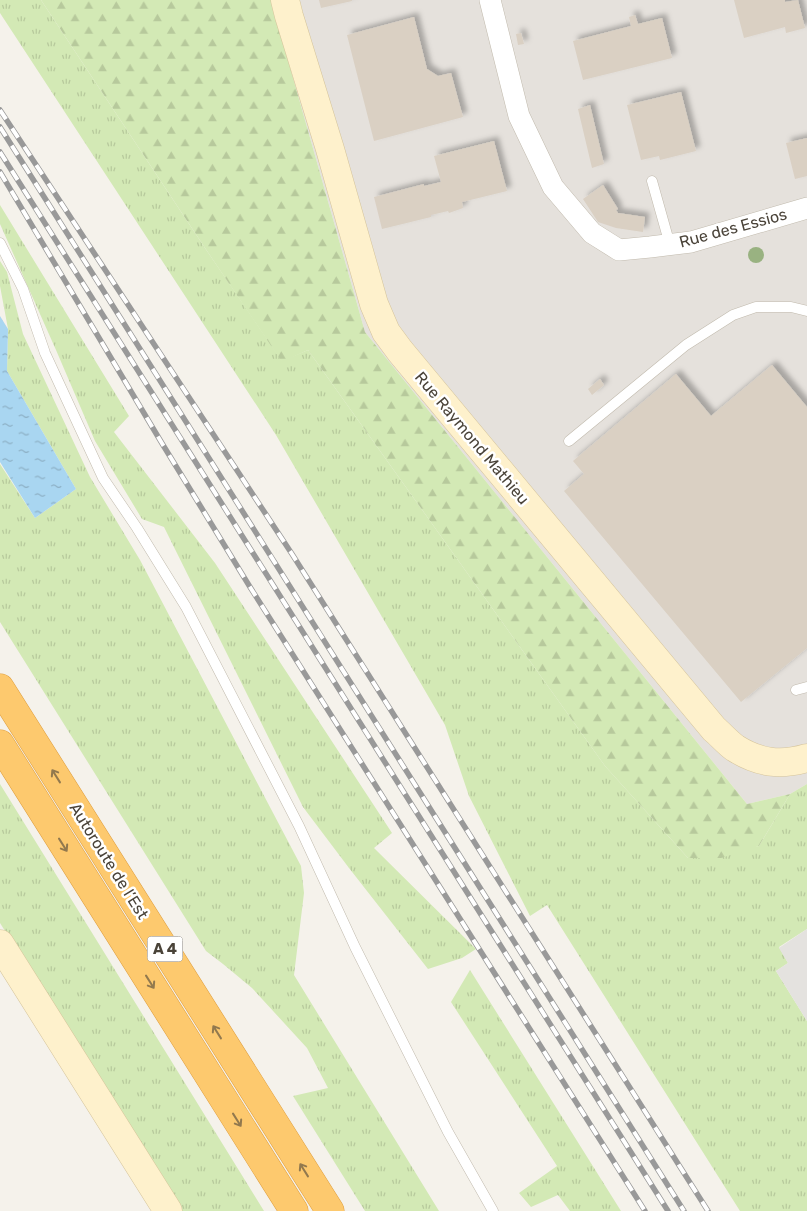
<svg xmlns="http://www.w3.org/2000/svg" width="807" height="1211" font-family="Rubik,sans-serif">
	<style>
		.industrial { fill: #e5e1dc }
		.grass { fill: url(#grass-tufts) }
		.forest { fill: url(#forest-firs) }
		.parking { fill: #e4e2df }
		.water { fill: url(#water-ripples) }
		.building { fill: #dad0c3; filter: url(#shadow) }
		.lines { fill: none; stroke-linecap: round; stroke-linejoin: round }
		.lane-casing { stroke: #c1baad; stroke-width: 11 }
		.street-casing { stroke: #c1baad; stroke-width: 22 }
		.secondary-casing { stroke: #d5c49b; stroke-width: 29 }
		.highway-casing { stroke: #de9d3d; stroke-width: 29 }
		.lane { stroke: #fff; stroke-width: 10 }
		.street { stroke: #fff; stroke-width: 21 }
		.secondary { stroke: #fef1cc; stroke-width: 28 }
		.highway { stroke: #fdc96e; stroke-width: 28 }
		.rail-casing { stroke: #999; stroke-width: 5.5 }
		.rail { stroke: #fff; stroke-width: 4; stroke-dasharray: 11; stroke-linecap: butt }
		.tree { fill: #99b281 }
		.oneway { stroke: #92794e }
		.labels { text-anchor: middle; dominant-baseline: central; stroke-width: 5; stroke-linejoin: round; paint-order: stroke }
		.shield { fill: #fff; stroke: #807b74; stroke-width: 1 }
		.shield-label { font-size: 15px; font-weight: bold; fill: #4a4339 }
		.street-label { font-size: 16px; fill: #4a4339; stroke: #fff }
	</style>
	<defs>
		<pattern id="grass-tufts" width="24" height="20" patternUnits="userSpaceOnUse" patternTransform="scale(1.25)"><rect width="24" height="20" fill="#d3e9b5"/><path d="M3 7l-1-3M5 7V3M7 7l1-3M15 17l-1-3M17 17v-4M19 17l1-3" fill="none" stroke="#b7c99c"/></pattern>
		<pattern id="forest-firs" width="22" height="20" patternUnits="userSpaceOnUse" patternTransform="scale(1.25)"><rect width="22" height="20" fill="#d3e9b5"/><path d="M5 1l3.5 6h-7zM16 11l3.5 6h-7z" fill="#b7c99c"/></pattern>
		<pattern id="water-ripples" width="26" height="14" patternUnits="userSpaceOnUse" patternTransform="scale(1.25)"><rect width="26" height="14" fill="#a9d6f1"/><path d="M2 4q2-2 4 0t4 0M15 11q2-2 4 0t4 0" fill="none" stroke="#8cafc4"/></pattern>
		<filter id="shadow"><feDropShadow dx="4.5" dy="-4.5" stdDeviation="2.5" flood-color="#0004"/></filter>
	</defs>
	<rect width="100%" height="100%" fill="#f5f2eb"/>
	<path class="industrial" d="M271,0H807V784L790,794L747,804L365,332Z"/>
	<path class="grass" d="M0,0H41L205,248L282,361L308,350L605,766L688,858L759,846L790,794L807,784V929L779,947L788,963L776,971L807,1021V1211H740L547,905L530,916L469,796L445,725L276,435L0,13Z
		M0,205L129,416L114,432L215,563L392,833L374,848L476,949L462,958L428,969L349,868L303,807L164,527L142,519L95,441L56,350L0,224Z
		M0,261L7,272L23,334L90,477L140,560L301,866L304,893L294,975L439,1211H365L293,1096L328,1088L307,1048L252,988L223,964L206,951L0,622V464L35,518L76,489L7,371L8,329L0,286Z
		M0,784L264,1211H180L0,923Z
		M470,970L621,1211H570L558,1195L531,1207L519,1193L557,1166L451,1002Z"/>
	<path class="forest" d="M41,0H271L365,332L747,804L790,794L759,846L721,858H688L605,766L308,350L282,362L205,248Z"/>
	<path class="parking" d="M807,929V1021L776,971L788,963L779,948Z"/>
	<path class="water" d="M0,316L8,329L7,371L76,489L35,518L0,462Z"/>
	<path class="building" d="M319,0H352V1L321,8Z
		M734,0H785V2L798,0L805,28L786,33L785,27L744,38Z
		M635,15L638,24L662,18L672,58L583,80L573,41L631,26L629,17Z
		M414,17L427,69L438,76L451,73L463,117L374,141L347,35Z
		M521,33L524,44L518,45L516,34Z
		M681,92L696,151L660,160L659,156L641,160L627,105Z
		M590,105L604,164L592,168L578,109Z
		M807,138V176L795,179L786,143Z
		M494,141L507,191L462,202L463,208L449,213L448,211L431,215V217L382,229L374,197L424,184V186L441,182L434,156Z
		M603,185L618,209L616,210L618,213L645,217L643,232L616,228L598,222L583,199Z
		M772,365L807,407V648L741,702L564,491L584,474L573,461L676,374L711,416Z
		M600,379L604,385L592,395L588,389Z"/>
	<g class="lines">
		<g class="lane-casing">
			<path id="lane" d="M652,181L670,245
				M0,243L23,289L45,353L103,478L137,528L186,607L299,826L355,947L448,1132L493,1211
				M569,441L686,345L733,315L756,307H791L807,311
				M796,690L807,687"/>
		</g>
		<g class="street-casing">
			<path id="street" d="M490,0L519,116L553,187L592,233L619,250L650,247L691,242L807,208"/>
		</g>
		<g class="secondary-casing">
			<path id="secondary" d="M285,0L289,16L330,149L374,304L386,332L400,351L714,729C721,735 728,743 735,748C759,763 780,766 807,758
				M0,944L168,1211"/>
		</g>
		<g class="highway-casing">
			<path id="highway" d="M0,688L330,1211
				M0,744L294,1211"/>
		</g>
		<use href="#lane" class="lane"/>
		<use href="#street" class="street"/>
		<use href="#secondary" class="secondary"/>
		<use href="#highway" class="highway"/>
		<g class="rail-casing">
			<path id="rail" d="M0,110L292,554L708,1211
				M0,127L684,1211
				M0,152L668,1211
				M0,172L163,445L250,587L645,1211"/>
		</g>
		<use href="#rail" class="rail"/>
	</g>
	<circle class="tree" cx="756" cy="255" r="8"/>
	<defs><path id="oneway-shaft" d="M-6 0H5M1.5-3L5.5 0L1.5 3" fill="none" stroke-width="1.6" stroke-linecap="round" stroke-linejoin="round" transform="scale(1.25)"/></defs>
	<g class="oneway">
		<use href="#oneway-shaft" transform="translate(56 776) rotate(-122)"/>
		<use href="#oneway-shaft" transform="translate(63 845) rotate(58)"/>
		<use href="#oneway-shaft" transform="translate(150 982) rotate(58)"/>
		<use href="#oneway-shaft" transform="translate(217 1032) rotate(-122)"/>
		<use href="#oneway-shaft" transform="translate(237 1120) rotate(58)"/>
		<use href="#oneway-shaft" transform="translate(304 1170) rotate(-122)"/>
	</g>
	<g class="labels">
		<rect class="shield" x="147.5" y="936.5" width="35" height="25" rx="4"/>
		<g class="shield-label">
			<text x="165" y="949">A 4</text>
		</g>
		<g class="street-label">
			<text transform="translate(733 228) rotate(-15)">Rue des Essios</text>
			<text transform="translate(472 438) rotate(50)">Rue Raymond Mathieu</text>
			<text transform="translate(109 861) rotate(58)">Autoroute de l’Est</text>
		</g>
	</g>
</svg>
